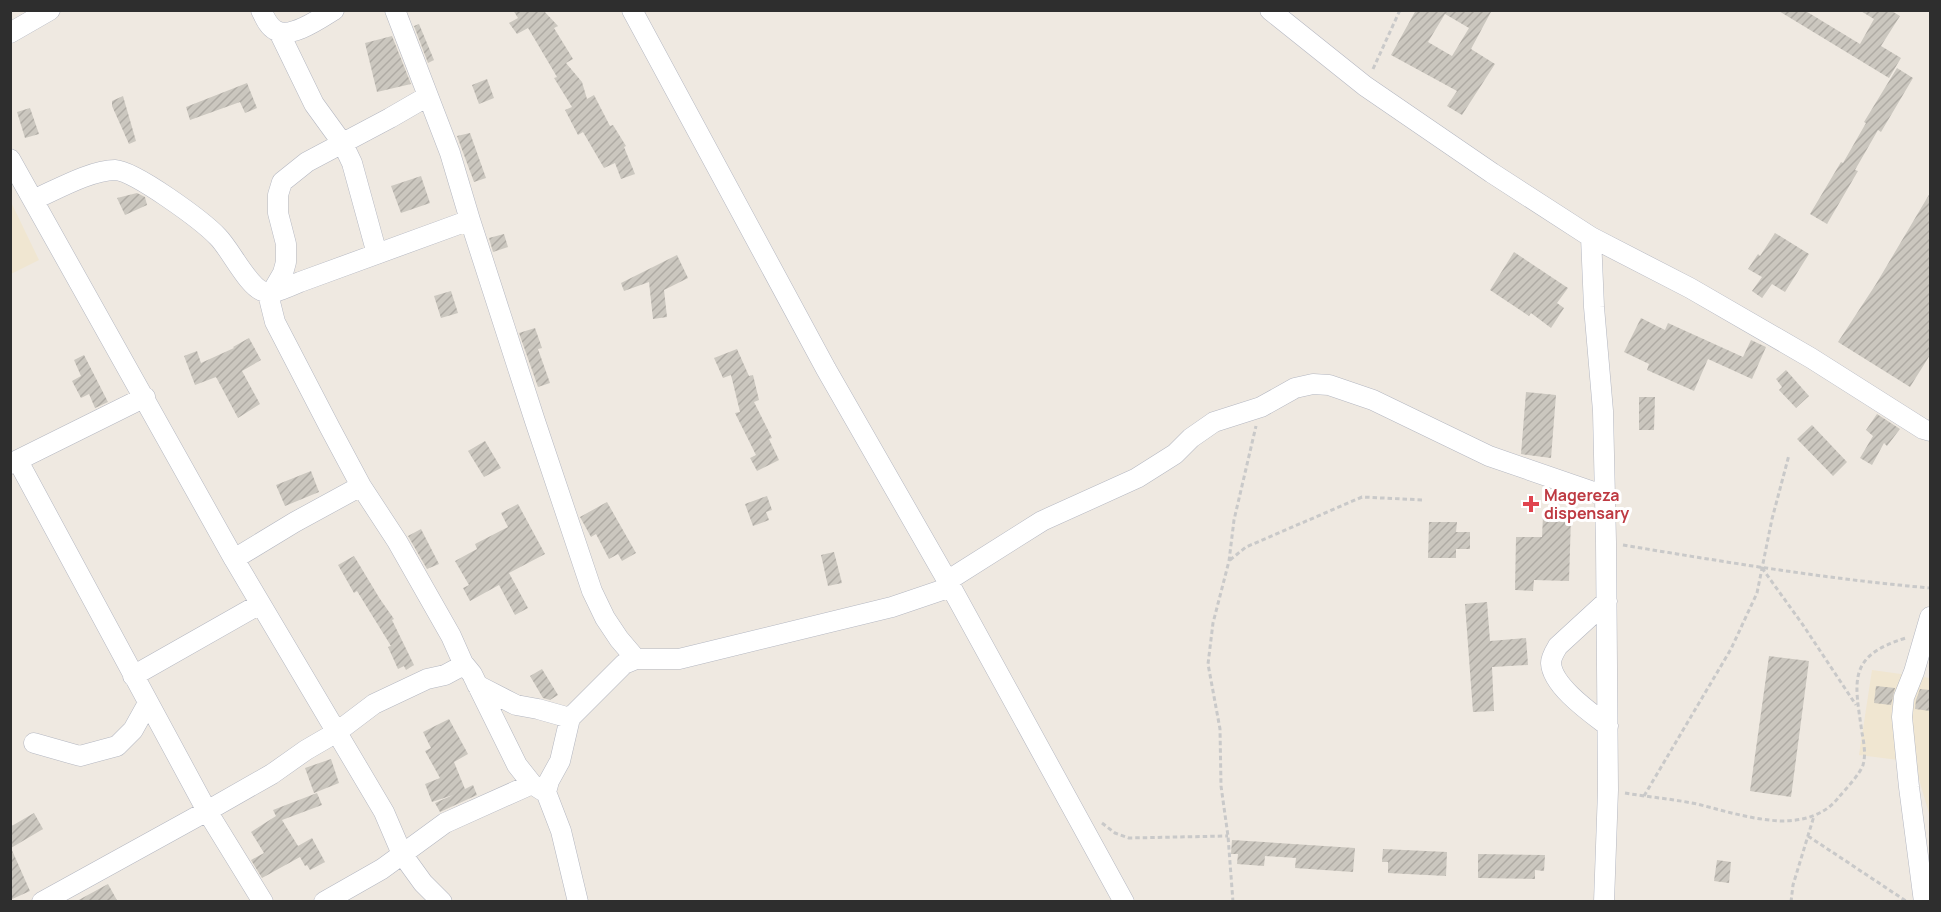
<svg xmlns="http://www.w3.org/2000/svg" width="1941" height="912" font-family="Manrope,sans-serif">
	<style>
		.education { fill: #f0e6d1 }
		.building { fill: url(#building-hatch); fill-rule: evenodd }
		.lines { fill: none; stroke-linecap: round; stroke-linejoin: round }
		.minor-casing { stroke: #b4b7c1; stroke-width: 21 }
		.path { stroke: #c9c9c9; stroke-width: 3; stroke-dasharray: 4.5 3; stroke-linecap: butt }
		.minor { stroke: #fff; stroke-width: 20 }
		.health-dot { fill: #e0444e; stroke: #fff; stroke-width: 2 }
		.labels { text-anchor: middle; dominant-baseline: central; stroke-width: 6; stroke-linejoin: round; paint-order: stroke }
		.health-label { font-size: 16px; font-weight: bold; fill: #be3a42; stroke: #fff; text-anchor: start }
	</style>
	<defs>
		<pattern id="building-hatch" width="6" height="6" patternUnits="userSpaceOnUse" patternTransform="scale(1.5)"><rect width="6" height="6" fill="#cbc7bf"/><path d="M-1 1l2-2M0 6l6-6M5 7l2-2" fill="none" stroke="#afaba4"/></pattern>
	</defs>
	<rect width="100%" height="100%" fill="#efe9e1"/>
	<path class="education" d="M11,202L39,260L11,274H10Z
		M1872,670L1930,678V817L1914,762L1859,755Z"/>
	<path class="building" d="M513,10H543L558,26L554,28L573,59L566,63L582,82L587,99L594,95L610,126L613,125L626,146L624,147L635,174L621,179L615,163L604,168L583,132L578,135L565,110L572,107L554,78L557,77L534,38L528,28L517,34L509,23L518,18Z
		M1416,10H1492L1471,49L1495,64L1462,115L1447,106L1457,91L1391,55ZM1445,14L1469,28L1452,56L1428,42Z
		M1777,10H1804L1860,44L1874,19L1859,10H1890L1900,16L1881,46L1901,58L1889,78Z
		M419,24L434,60L428,63L414,26Z
		M392,36L411,84L377,92L365,43Z
		M1897,68L1913,78L1881,132L1878,130L1855,170L1858,171L1827,224L1810,214L1841,162L1843,163L1866,123L1864,122Z
		M487,79L494,98L479,104L472,85Z
		M247,83L257,108L245,113L240,102L190,120L186,107Z
		M123,96L136,141L129,144L112,106V101Z
		M30,108L39,134L25,138L17,112Z
		M470,133L486,178L474,182L457,136Z
		M421,176L430,203L401,213L391,186Z
		M137,193L145,197L147,205L125,215L117,198Z
		M1930,193V355L1910,387L1838,342L1876,284Z
		M1775,233L1809,254L1785,292L1772,284L1762,298L1752,291L1762,277L1748,269L1758,254L1760,256Z
		M504,234L508,247L493,252L489,238Z
		M1514,252L1568,288L1557,303L1564,308L1551,328L1531,313L1529,316L1490,290Z
		M677,255L688,278L664,290L667,317L653,319L649,282L624,291L621,283Z
		M451,291L458,313L441,318L434,296Z
		M1641,318L1665,330L1668,323L1743,357L1751,340L1766,347L1752,379L1708,359L1694,391L1647,370L1649,364L1624,352Z
		M535,328L542,348L538,349L550,383L538,387L519,333Z
		M249,338L261,360L242,371L260,404L238,418L216,377L195,385L184,356L197,351L201,363L234,348L233,347Z
		M737,349L749,376L753,375L759,400L754,402L772,438L769,439L779,460L757,471L750,458L756,455L735,413L740,412L731,375L723,378L714,358Z
		M84,355L108,402L95,408L89,394L81,398L72,381L81,376L74,360Z
		M1786,370L1809,396L1796,408L1779,390L1782,387L1776,379Z
		M1526,392L1556,395L1551,458L1521,454Z
		M1639,397H1655L1654,430H1639Z
		M1877,414L1900,429L1887,446L1884,443L1872,465L1860,458L1873,436L1866,430Z
		M1812,425L1847,462L1833,476L1797,439Z
		M485,441L501,468L484,477L468,451Z
		M311,471L319,492L285,506L276,485Z
		M767,496L772,510L766,512L769,520L753,526L745,504Z
		M607,502L636,553L622,561L618,554L609,559L596,534L591,537L580,517Z
		M518,504L545,554L509,573L528,608L515,615L499,585L470,601L463,588L469,585L455,561L477,549L475,544L508,527L501,513Z
		M1543,516L1571,517L1569,581L1534,580L1533,591L1515,590L1516,537H1542Z
		M1429,522H1457L1456,532H1470V549H1456V558H1428Z
		M421,529L439,564L427,569L408,536Z
		M834,552L842,583L828,586L821,555Z
		M354,556L380,599L394,619L392,620L414,665L406,670L404,666L398,669L388,647L391,646L357,591L354,593L338,565Z
		M1487,602L1490,641L1526,638L1528,665L1492,667L1494,711L1473,712L1465,604Z
		M1769,656L1809,661L1791,797L1750,791Z
		M542,669L558,695L550,700L543,698L530,676Z
		M1876,686L1895,688L1891,705L1874,703Z
		M1920,689L1930,690V711L1915,709L1916,700Z
		M449,719L468,754L454,762L465,789L473,785L477,795L440,812L435,803L453,795L432,802L425,784L440,778L425,751L431,748L423,732Z
		M331,759L339,783L314,793L305,768Z
		M317,793L322,805L282,820L298,846L312,838L325,862L310,870L307,865L305,866L300,857L262,878L251,860L264,853L251,832L276,816L273,810Z
		M34,813L43,829L11,848L30,891L10,900V827Z
		M1232,840L1355,848L1353,872L1295,868L1296,858L1265,856L1264,866L1237,864L1238,854H1231Z
		M1383,849L1447,852L1446,876L1388,873V862H1382Z
		M1478,854L1545,855L1544,871L1535,870V879L1478,878Z
		M1717,860L1731,862L1729,883L1714,881Z
		M108,884L118,902H75Z"/>
	<g class="lines">
		<g class="minor-casing">
			<path id="minor" d="M261,10C265,18 268,26 275,30C290,40 321,18 334,10
				M395,10L450,153L470,220L535,421L592,591L605,618L619,639L636,659
				M632,10L826,369L951,587L1124,902
				M1270,10L1365,86L1492,173L1591,237L1690,288L1811,358L1923,429L1930,431
				M279,32L314,104L343,144L352,163L377,254
				M10,33L50,10
				M10,159L234,559L384,812L402,854L423,883L442,902
				M33,200C56,190 91,170 115,170C135,171 203,221 218,237C231,250 249,289 265,292C275,294 290,286 300,282L470,220
				M1591,237L1594,307L1603,411L1606,542L1608,790L1604,902
				M18,461L207,811L263,902
				M10,464L145,397
				M234,559L295,522L361,486
				M947,581L1042,521L1137,478L1175,454L1191,438L1214,422L1261,407L1295,388L1313,384L1329,385L1373,400L1489,456L1605,496
				M1607,601L1558,646C1555,651 1551,657 1551,663C1552,686 1591,713 1608,726
				M463,663L472,674L517,765L532,784L543,791
				M133,676L260,604
				M477,685L516,705L538,709L570,718
				M34,743L80,756L117,746L133,730L148,703
				M42,902L207,811L272,774L306,750L337,732L374,704L427,679L445,675L458,668L463,663L451,636L397,541L361,486L330,428L275,322L270,302L272,292L283,273L286,262V244L278,213V195L282,182L307,162L390,118L428,96
				M324,902L382,869L445,823L532,784
				M578,902L561,831L546,792L549,781L560,761L570,718L624,664L636,659H679L892,607L951,587
				M1924,902L1909,787L1902,717L1904,697L1914,672L1930,617"/>
		</g>
		<path class="path" d="M1373,69L1400,10
			M1623,545C1725,562 1827,579 1930,588
			M1230,560L1246,547L1362,497L1423,500
			M1762,568L1803,625L1856,705
			M1625,793C1648,797 1673,799 1697,804C1725,811 1753,820 1782,821C1803,821 1825,815 1838,798C1845,790 1860,774 1863,765C1866,755 1864,743 1862,733C1855,682 1846,656 1906,638
			M1644,796L1731,649L1757,593L1772,519L1789,455
			M1102,823L1115,833L1129,838L1228,836
			M1808,836L1906,901
			M1233,902L1228,836L1221,786L1220,729L1208,664L1213,623L1229,561L1234,520L1256,426
			M1791,902L1793,885L1814,816"/>
		<use href="#minor" class="minor"/>
	</g>
	<path class="health-dot" d="M1528 495h6v6h6v6h-6v6h-6v-6h-6v-6h6z"/>
	<g class="labels">
		<g class="health-label">
			<text x="1544" y="495">Magereza<tspan x="1544" dy="18">dispensary</tspan></text>
		</g>
	</g>
	<rect width="1941" height="912" fill="none" stroke="#2e2e2e" stroke-width="24"/>
</svg>
